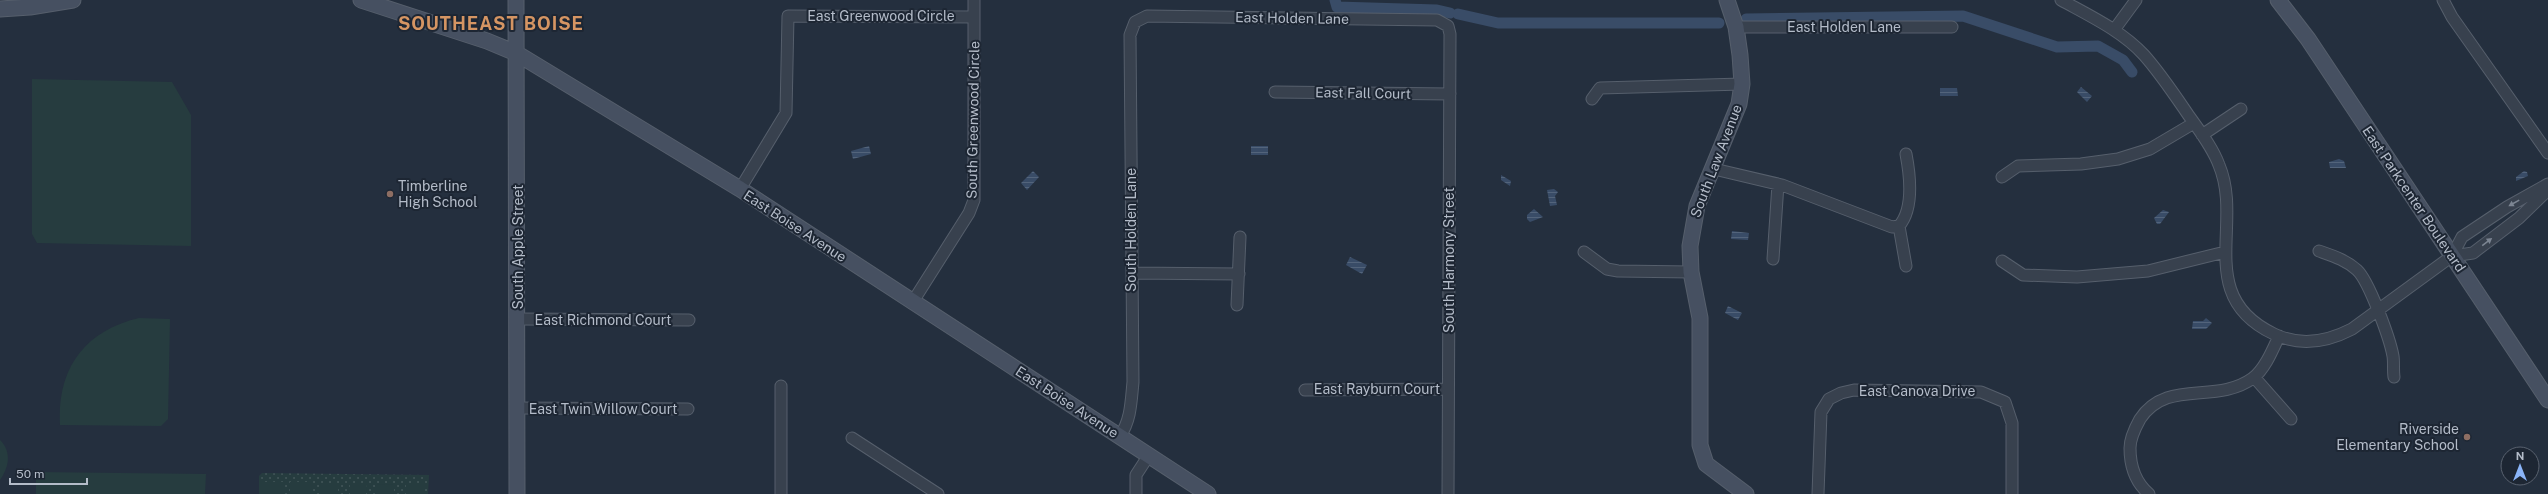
<svg xmlns="http://www.w3.org/2000/svg" width="2548" height="494" font-family="'Public Sans',sans-serif">
	<style>
		.grass { fill: url(#grass-dots) }
		.garden { fill: #263c3f }
		.water { fill: url(#water-rules) }
		.lines { fill: none; stroke-linecap: round; stroke-linejoin: round }
		.canal { stroke: #394c67; stroke-width: 11 }
		.street-casing { stroke: #565f6c; stroke-width: 13 }
		.secondary-casing { stroke: #565f6c; stroke-width: 17 }
		.street { stroke: #38414e; stroke-width: 11 }
		.secondary { stroke: #465061; stroke-width: 15 }
		.oneway { fill: #7c8592 }
		.education-dot { fill: #8d6e63; stroke: #1d2633; stroke-width: 1.5 }
		.labels { text-anchor: middle; dominant-baseline: central; stroke-width: 4; stroke-linejoin: round; paint-order: stroke }
		.street-label { font-size: 14px; fill: #b4bcc9; stroke: #1d2633 }
		.poi-label { font-size: 14px; fill: #b4bcc9; stroke: #1d2633; text-anchor: start }
		.district-label { font-size: 18px; font-weight: bold; letter-spacing: 1px; fill: #d59563; stroke: #1d2633 }
	</style>
	<defs>
		<pattern id="grass-dots" width="8" height="8" patternUnits="userSpaceOnUse"><rect width="8" height="8" fill="#263c3f"/><path d="M2 2h.1M6 6h.1" fill="none" stroke="#435659" stroke-width="1.8" stroke-linecap="round"/></pattern>
		<pattern id="water-rules" width="6" height="5" patternUnits="userSpaceOnUse"><rect width="6" height="5" fill="#394c67"/><path d="M0 2.5h6" fill="none" stroke="#53647b"/></pattern>
	</defs>
	<rect width="100%" height="100%" fill="#242f3e"/>
	<path class="grass" d="M262,473L429,475L428,494H259V476Z"/>
	<path class="garden" d="M32,79L172,82L191,115V246L37,243L32,234Z
		M139,318L170,319L168,419L161,426L60,425C57,369 84,331 139,318Z
		M0,440C12,452 9,467 0,480Z
		M36,472L206,474L205,494H36Z
		M261,482H285V494H261Z
		M290,482H313V494H290Z
		M321,484H338V494H321Z
		M350,484H367L366,494H350Z
		M377,484L394,485V494H377Z
		M406,485H423V494H406Z"/>
	<path class="water" d="M2081,87L2092,96L2087,102L2077,92Z
		M1940,88H1957L1958,96H1940Z
		M869,146L871,154L853,159L851,151Z
		M1251,146H1268V155H1251Z
		M2339,159L2344,161L2346,168H2330L2329,162Z
		M1033,171L1039,177L1027,190L1021,183Z
		M2524,171L2527,172L2528,176L2516,181V177Z
		M1501,175L1511,181L1510,186L1501,180Z
		M1554,189L1558,192L1555,196L1557,205L1550,206L1547,190Z
		M1534,209L1543,217L1530,222L1527,219V215Z
		M2163,210L2169,212L2160,224H2157L2154,218Z
		M1732,231L1749,233L1748,240L1731,239Z
		M1350,257L1367,265L1362,274L1346,265Z
		M1728,306L1742,313L1738,320L1725,313Z
		M2206,318L2212,323L2206,329H2192L2193,321H2203Z"/>
	<g class="lines">
		<path class="canal" d="M1335,0L1337,7L1437,10L1450,13
			M1458,14L1498,23H1719
			M1746,19L1963,16L2057,47L2098,46L2123,60L2132,72"/>
		<g class="street-casing">
			<path id="street" d="M2061,0C2090,16 2122,31 2144,55C2160,73 2174,94 2187,113C2198,129 2212,146 2219,165C2244,224 2194,296 2274,334C2301,347 2327,342 2352,329L2452,256L2462,237L2507,207L2548,184
				M2443,0L2452,17L2548,153
				M1736,27H1952
				M2114,30L2136,0
				M1275,92L1450,94
				M1592,99L1600,88L1742,84
				M2202,135L2241,109
				M1714,169L1782,185L1892,227L1899,226C1914,209 1910,175 1906,154
				M2002,177L2018,166L2081,164L2118,159L2150,149L2194,123
				M740,189L786,113L788,16L974,17
				M1899,226L1906,266
				M2319,251C2333,256 2346,260 2357,270C2369,281 2390,339 2393,356C2394,362 2393,370 2394,377
				M1584,252L1607,269L1618,271L1691,272
				M2452,256L2473,253L2519,218L2548,190
				M1773,259L1778,184
				M2002,261L2023,275L2077,277L2148,271L2225,252
				M1132,273L1239,274
				M912,303L969,213L974,200V0
				M1237,305L1240,237
				M518,319L689,320
				M2254,377L2291,419
				M1305,390L1448,389
				M517,408L688,409
				M1120,436C1131,420 1131,402 1133,382L1130,35L1135,22L1147,16L1437,20L1448,26L1450,34L1448,494
				M852,438L938,494
				M781,494V386
				M1136,494V475L1149,455
				M1818,494L1821,412L1829,399L1841,393L1854,390L1981,392L2005,402L2012,423V494
				M2149,494C2135,482 2130,466 2130,448C2130,438 2135,428 2140,419C2167,378 2216,405 2253,378C2265,369 2273,349 2279,336"/>
		</g>
		<g class="secondary-casing">
			<path id="secondary" d="M361,0L487,41L516,53L740,189L1208,494
				M516,0L517,494
				M1727,0L1736,27L1740,55L1742,84L1739,104L1697,206L1690,246L1691,272L1700,318V445L1706,464L1746,494
				M2278,0L2308,39L2548,400
				M0,9L30,7L73,0"/>
		</g>
		<use href="#street" class="street"/>
		<use href="#secondary" class="secondary"/>
	</g>
	<defs><path id="oneway-solid" d="M-6-.8H1V-3.2L6.5 0L1 3.2V.8H-6Z"/></defs>
	<g class="oneway">
		<use href="#oneway-solid" transform="translate(2514 203) rotate(151)"/>
		<use href="#oneway-solid" transform="translate(2487 242) rotate(-37)"/>
	</g>
	<g class="education-dot">
		<circle cx="390" cy="194" r="4"/>
		<circle cx="2467" cy="437" r="4"/>
	</g>
	<g class="labels">
		<g class="street-label">
			<text x="881" y="16">East Greenwood Circle</text>
			<text transform="translate(1292 18) rotate(1)">East Holden Lane</text>
			<text x="1844" y="27">East Holden Lane</text>
			<text transform="translate(1363 93) rotate(1)">East Fall Court</text>
			<text transform="translate(973 120) rotate(-89)">South Greenwood Circle</text>
			<text transform="translate(1716 161) rotate(-69)">South Law Avenue</text>
			<text transform="translate(2414 199) rotate(56)">East Parkcenter Boulevard</text>
			<text transform="translate(795 226) rotate(33)">East Boise Avenue</text>
			<text transform="translate(1131 230) rotate(-90)">South Holden Lane</text>
			<text transform="translate(518 247) rotate(-90)">South Apple Street</text>
			<text transform="translate(1449 260) rotate(-90)">South Harmony Street</text>
			<text x="603" y="320">East Richmond Court</text>
			<text x="1377" y="389">East Rayburn Court</text>
			<text x="1917" y="391">East Canova Drive</text>
			<text transform="translate(1067 402) rotate(33)">East Boise Avenue</text>
			<text x="603" y="409">East Twin Willow Court</text>
		</g>
		<g class="poi-label">
			<text x="398" y="186">Timberline<tspan x="398" dy="16">High School</tspan></text>
			<text x="2459" y="429" text-anchor="end">Riverside<tspan x="2459" dy="16">Elementary School</tspan></text>
		</g>
		<g class="district-label">
			<text x="491" y="23">SOUTHEAST BOISE</text>
		</g>
	</g>
	<g transform="translate(2520 466)"><circle r="19" fill="#1d2633" stroke="#59626f"/>
	<path d="M0-3L7 15L0 10L-7 15Z" fill="#8ab4f8"/>
	<text y="-6" font-size="11" font-weight="bold" text-anchor="middle" fill="#b4bcc9">N</text>
	</g>
	<path d="M10 478v6h77v-6" fill="none" stroke="#b4bcc9" stroke-width="2"/>
	<text x="16" y="478" font-size="12" fill="#b4bcc9" stroke="#1d2633" stroke-width="3" paint-order="stroke">50 m</text>
</svg>
